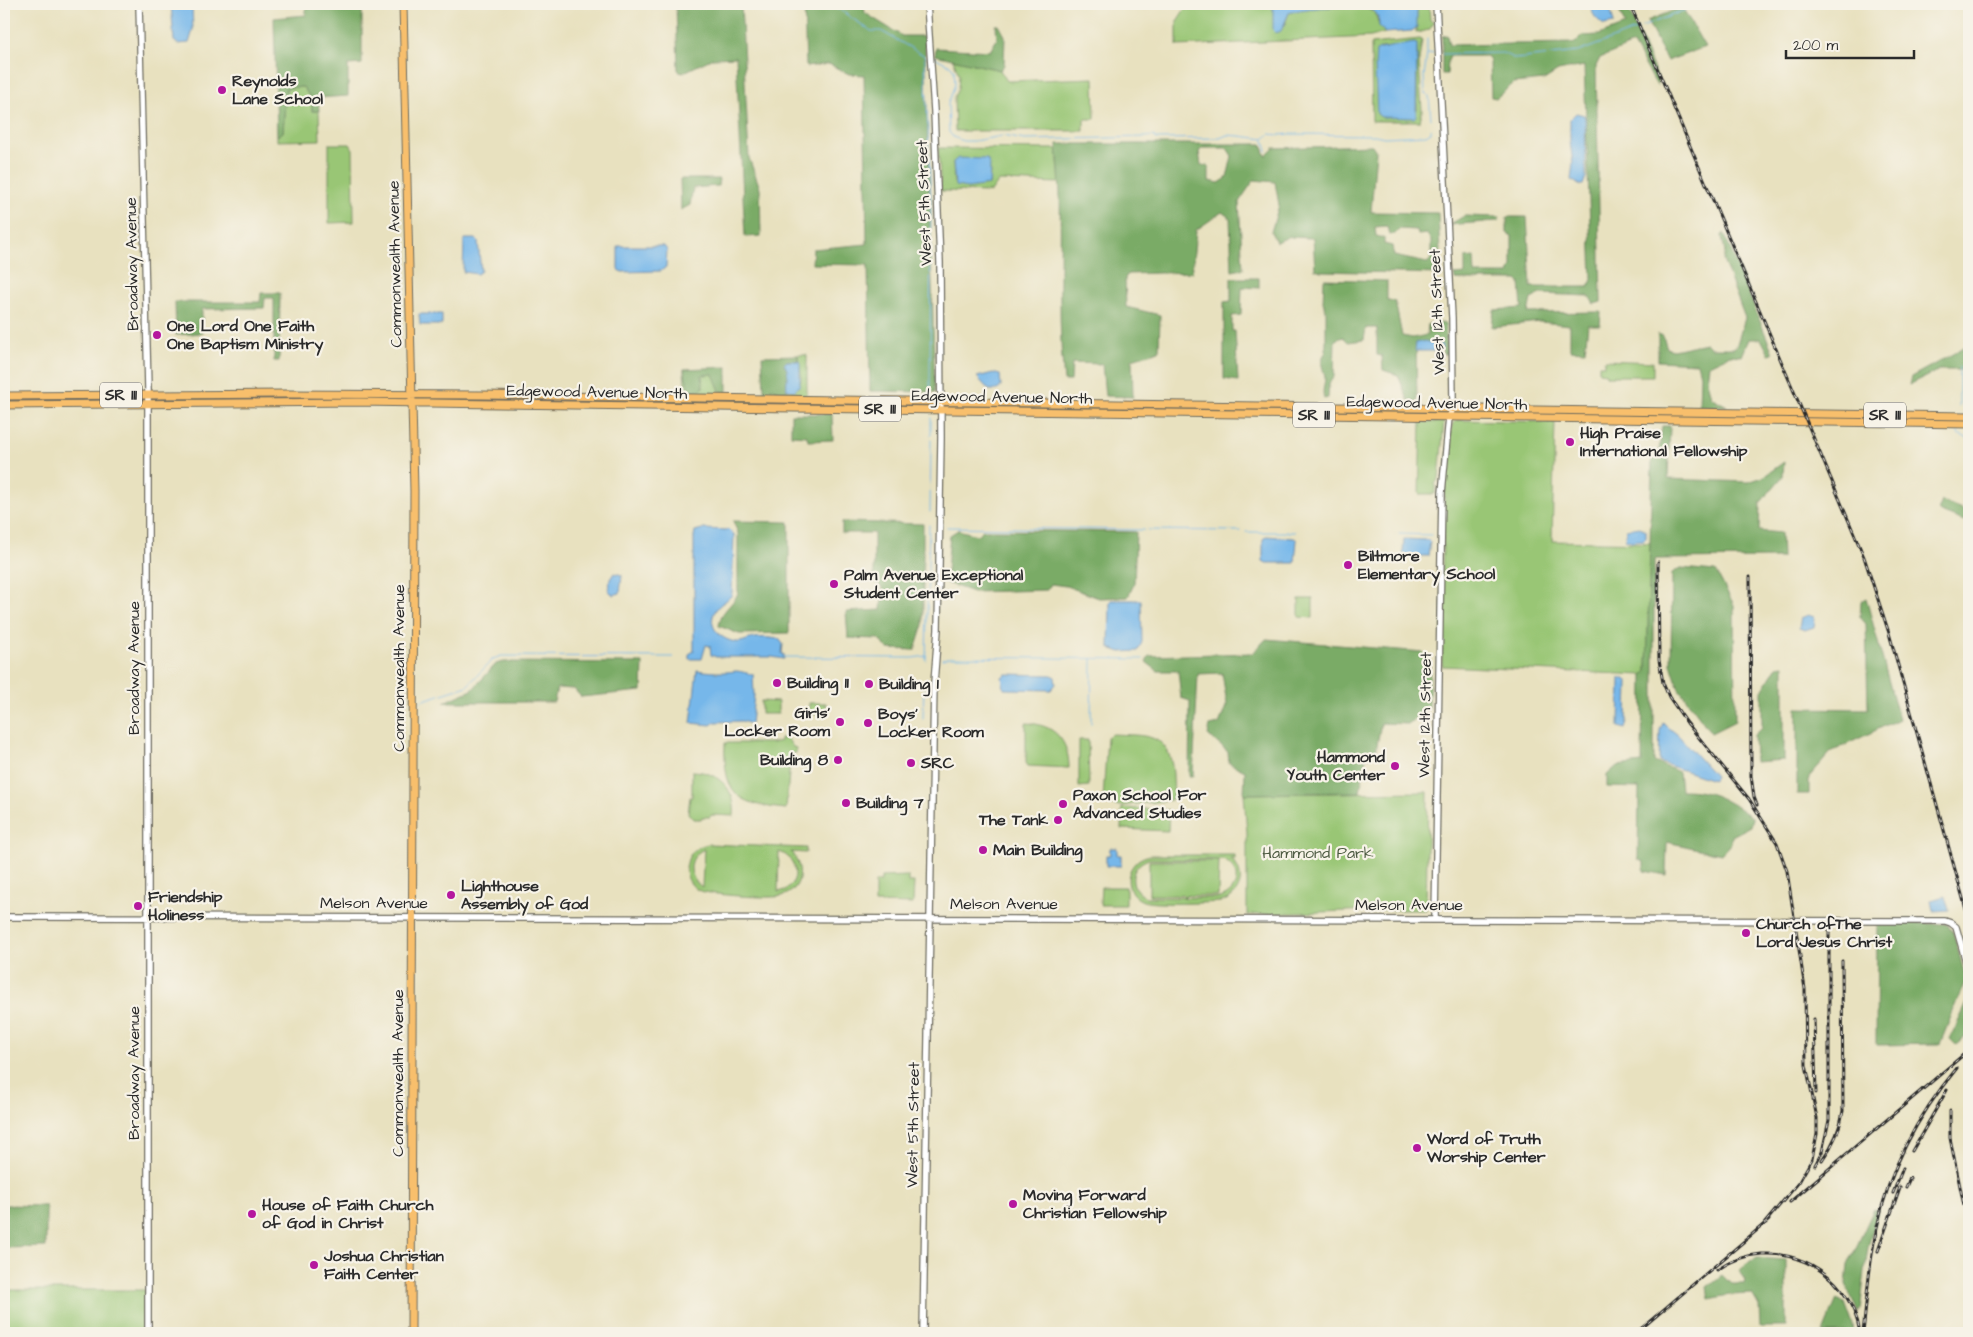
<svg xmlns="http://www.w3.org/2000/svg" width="1973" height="1337" font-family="'Architects Daughter',sans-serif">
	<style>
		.green { fill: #99c674; stroke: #627850; fill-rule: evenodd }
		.forest { fill: #7aab66; stroke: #526b48; fill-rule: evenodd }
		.water { fill: #76b7ea; stroke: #50718a }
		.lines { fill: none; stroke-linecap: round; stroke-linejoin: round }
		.stream { stroke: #76b7ea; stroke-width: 1 }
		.minor-casing { stroke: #6d6b5f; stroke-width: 8 }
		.major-casing { stroke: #6d6b5f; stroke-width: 9 }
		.minor { stroke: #fff; stroke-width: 5.5 }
		.major { stroke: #f8bf6c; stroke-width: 7 }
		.rail-casing { stroke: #2b2b2b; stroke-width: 3 }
		.rail { stroke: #f7f3e8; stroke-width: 1; stroke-dasharray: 4; stroke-linecap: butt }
		.poi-dot { fill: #b5179e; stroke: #f7f3e8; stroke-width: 2 }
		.labels { text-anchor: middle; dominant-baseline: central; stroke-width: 4.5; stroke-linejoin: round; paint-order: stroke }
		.shield { fill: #f7f3e8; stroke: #686764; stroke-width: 1 }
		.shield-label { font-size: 15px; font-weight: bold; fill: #2b2b2b }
		.poi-label { font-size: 16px; font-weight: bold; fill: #2b2b2b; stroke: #f7f3e8; text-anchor: start }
		.street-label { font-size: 16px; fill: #2b2b2b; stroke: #f7f3e8 }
		.park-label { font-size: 16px; fill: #4c5a41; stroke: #f7f3e8 }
	</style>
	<rect width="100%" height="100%" fill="#f7f3e8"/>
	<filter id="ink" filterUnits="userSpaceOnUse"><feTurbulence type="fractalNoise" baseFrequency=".02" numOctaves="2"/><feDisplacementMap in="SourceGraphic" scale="10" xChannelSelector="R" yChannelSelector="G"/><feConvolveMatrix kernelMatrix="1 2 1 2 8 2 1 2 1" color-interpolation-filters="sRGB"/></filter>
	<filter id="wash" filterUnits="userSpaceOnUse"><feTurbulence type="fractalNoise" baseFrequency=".0096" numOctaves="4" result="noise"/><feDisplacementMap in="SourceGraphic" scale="20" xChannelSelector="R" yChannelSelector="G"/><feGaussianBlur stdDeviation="1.12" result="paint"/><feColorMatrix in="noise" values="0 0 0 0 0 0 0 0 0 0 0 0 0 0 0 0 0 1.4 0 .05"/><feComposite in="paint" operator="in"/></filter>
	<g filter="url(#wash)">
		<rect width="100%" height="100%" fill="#e8e1bf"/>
		<path class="green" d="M1188,4H1273L1274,28L1284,26L1289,13L1306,8L1365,6L1375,13L1380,28L1385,33L1371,37L1177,46V21Z
			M1417,4H1429L1430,20L1434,23L1429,30L1416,33Z
			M1420,39L1422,40L1419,60L1422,111L1420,121H1372L1371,44ZM1414,43L1417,49V110L1380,48L1398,47Z
			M953,59L1000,70L1007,81L1094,78L1095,119H1084V131H955L954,97L958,89L959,75Z
			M303,87L312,100V111H319L320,140L277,141V136L283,132L286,88Z
			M329,144H350L353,149L354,222L329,223Z
			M938,148L1057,149L1060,183L999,181L991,192L941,191ZM953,162L990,171L989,185L954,183Z
			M798,355H807V393L804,396L764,395V389L774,388L783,392L787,390L794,391C807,381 798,367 798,355Z
			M1604,360L1653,362V376H1606V373L1599,372V365H1604Z
			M684,369L689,390L703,388L702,375L714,374L720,391L727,392V394H689L685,391Z
			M1456,420L1555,422L1552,541L1650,543L1647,671L1643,675L1442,666C1442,633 1440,433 1456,420Z
			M1421,422H1444L1439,478L1435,484V494H1419Z
			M1299,599H1313V618L1299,617Z
			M761,701L778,702V714H761Z
			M809,703H826V715L809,714Z
			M1026,723C1054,724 1069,740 1069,768L1028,766L1026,763Z
			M1112,734C1145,736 1170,731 1173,774C1173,782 1175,793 1171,800L1120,806L1108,805L1103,799L1107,737Z
			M780,738H787L793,747L796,748V753H792V761H790L786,809C736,804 723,794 725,743H772L780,741Z
			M1079,740H1088L1089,786L1079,787Z
			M692,771C718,771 737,790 734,816L711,815L710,817H702L701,819H693L688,813L690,797H692Z
			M1428,792L1426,910H1371L1247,915V833L1244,794Z
			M1122,808L1169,810L1168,831L1121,829Z
			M708,844L806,848V853L791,852C804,866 803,890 782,896C772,899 707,895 698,890C689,885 684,874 687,863C689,852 698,846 708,844ZM704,849L702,887C687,877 687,857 704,849ZM779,852C800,858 801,889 778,892Z
			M1152,855H1235V859H1231C1247,874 1242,896 1221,902C1206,903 1155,905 1143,901C1118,891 1127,857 1152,855ZM1149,859L1223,860C1242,868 1240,892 1220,898L1146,897C1127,889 1129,865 1149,859Z
			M1149,861H1219L1218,896L1149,895Z
			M908,876V882H914L913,904L875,903V882H881V877Z
			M1101,887H1126V905H1100Z
			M4,1290H145V1333H4Z"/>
		<path class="forest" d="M306,4H362V64L348,65V96L318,98L319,111H312V100L303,87L286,88L283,132L277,136L274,18L306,15Z
			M676,4H741L749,158L760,188L761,236L745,237L736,57L713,58L682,73L678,70Z
			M804,4H860L864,6L865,13L902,36H925L935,392L870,391L868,265L812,264L813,249L867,244L864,75L849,74L829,64L806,67Z
			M1616,4H1626L1658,79L1657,86L1633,44L1600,58L1596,66L1601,302L1594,304L1589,296L1541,294L1531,299L1528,313L1601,312L1600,325H1588L1585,351L1570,350V325L1540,322L1492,327L1494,310L1522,308L1520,283L1517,280H1455L1454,275L1465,274V258L1474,257L1475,274H1509L1512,266V236L1507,233V217H1527L1531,287H1589L1592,279L1584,66L1558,71L1544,80L1514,83L1496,98L1491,97L1490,60L1487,56H1450L1448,61L1447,74H1442V36L1447,35L1449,45L1575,43L1582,36L1599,35L1625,25Z
			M1682,7L1705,47L1667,61L1647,21Z
			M996,25H999L1005,36L1004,65L1000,70L935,55L936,48L990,51L997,39Z
			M1057,144H1262L1266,156L1274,148L1372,145L1376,151L1371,212L1438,213L1441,271L1439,274L1321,271L1315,269L1313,238L1289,237L1276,242L1271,232L1279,205L1275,182L1254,180L1239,202L1243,269L1232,271L1230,218L1222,212L1196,230L1192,272L1128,274L1125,278L1126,307L1160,315L1159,351L1132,359L1133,397L1105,396L1102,364L1072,363L1071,381H1064C1055,302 1065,223 1057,144ZM1202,148H1227L1232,156L1227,178L1219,183L1209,181V166L1201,165L1199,152ZM1387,226L1389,235L1395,234L1399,229L1417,230L1418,235L1427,234L1431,241V259L1427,263L1394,256L1392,246L1384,244V238L1376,236L1375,227Z
			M680,179H719L718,186L693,188L690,205L681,210Z
			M1464,216L1500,217L1498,221L1449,225Z
			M1724,233L1773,353L1769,354L1761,339H1749L1742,356L1730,355L1709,365L1707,381L1711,397L1727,406H1699L1700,375L1697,363L1658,361V334L1663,336L1667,348L1673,350L1706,343L1711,348H1734L1737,344L1745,318L1723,260L1725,252L1722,236Z
			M1231,278H1259V288L1242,287L1241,315L1232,316V331H1235L1238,381L1224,379V302L1231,301Z
			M1324,279L1387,281V301H1395L1402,336L1413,338L1427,335L1428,324L1445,323L1447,354H1443L1441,344L1416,343L1417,402L1408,400L1398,375L1383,370L1382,356L1377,355V328H1366L1364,340L1348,342L1343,337L1335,340L1334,377L1329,383L1328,398L1324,399C1322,392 1324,386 1325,379C1325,369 1317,363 1326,352V310L1323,302Z
			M261,293H280L279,361H274V298H265L264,308L202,309V333L176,335L175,302H260Z
			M1969,345V349L1963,353V370H1939L1909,385L1911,377Z
			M798,355V361H787L788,375L787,379V390L783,392L776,391L774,388L764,389L762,356Z
			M727,367V392L720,391L713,374L702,375L703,388L699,391L689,390L684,369Z
			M791,414H832L833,440L808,441L807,436L791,435Z
			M1662,426H1670L1668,479L1748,482L1763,477L1784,462L1783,476L1760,503L1759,531L1781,533L1782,558L1654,559V762L1679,772L1681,790C1713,790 1727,800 1753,818L1751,826L1732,836L1731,843L1721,854L1667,842L1666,875L1644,871V862L1638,859L1639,788L1607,787V775L1617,766L1642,763L1643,675L1647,671L1652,459L1659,451Z
			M1942,501L1969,512V523L1938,511Z
			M733,521L789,522V633L739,634L719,626C720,610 733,606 738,593V533Z
			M842,522L923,524V625L915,650L888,649L879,639L848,638L846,612L881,610L883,588L874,581V533H842Z
			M958,530L977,535L983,530L1136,532L1134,584L1128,597L1099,598L1066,586L1051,584L1047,590L973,592L946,583L950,535Z
			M1681,568L1716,571L1734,605L1735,721L1711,733L1679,689L1671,664L1672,573Z
			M1866,598L1899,719L1831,752L1809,777V794H1797V708L1868,709L1866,624L1860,617L1861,601Z
			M1266,639L1423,652L1430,663L1429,708L1408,724L1381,723L1375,756L1366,757L1360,792L1244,794L1245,771L1229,763L1228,752L1208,735L1210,726L1219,724L1227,704L1222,673L1198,674L1193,776H1189L1190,701L1181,698L1178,671H1158L1146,662L1149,656L1253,653Z
			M504,662L643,663L642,691L581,697L574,689L557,688L554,702H444L472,690L496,664Z
			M1784,665V760L1755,762L1754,735L1762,727V691L1777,666Z
			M1877,923L1947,924L1953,932L1966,979L1940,1044L1876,1045Z
			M1969,999V1034L1956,1045L1950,1039Z
			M6,1205L46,1206V1247L4,1248V1212H6Z
			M1874,1209L1878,1211L1868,1247L1860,1311L1858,1313L1846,1284L1848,1265Z
			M1756,1258L1786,1260V1327H1760L1759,1306L1752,1294L1730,1295L1709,1299L1707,1287L1722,1275L1731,1284H1744L1745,1280L1740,1273L1741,1269Z
			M1837,1299L1845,1303L1853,1325L1854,1333H1823Z"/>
		<path class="water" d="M171,4H192L193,30L189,43L178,44L174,41Z
			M1273,4H1417V27L1412,31L1385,33L1379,26C1379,19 1377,12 1371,9C1362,3 1298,8 1289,13L1281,31L1276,33L1273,30Z
			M1591,4H1609L1614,23L1604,25C1596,19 1591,14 1591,4Z
			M1414,43L1417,44V49L1416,116L1414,118L1381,117L1377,114L1375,66L1376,51C1383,47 1404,45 1414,43Z
			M1576,113L1584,115L1585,119L1586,177L1583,185H1580L1571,180L1573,163L1570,142V119Z
			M958,158L987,159L990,165L989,185L968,188L955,186L953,162Z
			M464,239H476L478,242L481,271L477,274L463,272Z
			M618,246H664L667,250L666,267L661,271L622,272L618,270Z
			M419,314H442V325H420Z
			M1424,341L1442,345V348L1435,351H1415L1416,343Z
			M787,361H798L800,362V385L794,391L787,390C785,379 791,373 784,364Z
			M993,373L1000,375L1001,386L998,390H989L977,377Z
			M1640,527L1646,530V537L1644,540L1631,541L1625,539L1626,529Z
			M702,529L729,530L734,535L732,593L731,596C728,600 723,602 719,606C704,622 717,639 736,642C743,643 749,638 755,638C763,637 771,638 779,639L783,644L782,654H784V659L772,657H716L711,655L710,646L706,645L702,659H689V654L694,651V537L695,531Z
			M1266,536L1294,538L1297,540L1295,563H1266L1263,561V539Z
			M1404,539L1428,540L1430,542L1428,556H1408L1404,555L1403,551Z
			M614,573L622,575L620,593L613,595L609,591L610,579Z
			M1111,600H1141L1142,642L1138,651L1121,652L1109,648L1110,601Z
			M1808,615L1814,617L1815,619L1814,627L1805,630L1799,628L1801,618Z
			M697,670C710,672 724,673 736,671C742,671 747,674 753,674L754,695L751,724L742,721L715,722L711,725L691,723Z
			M1006,674L1052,675L1055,677L1056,684L1051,690L1004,689L1002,677Z
			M1620,678H1626L1628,681L1627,721L1625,729L1619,727Z
			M1663,723L1678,735L1715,776L1713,780L1659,762L1660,730Z
			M1110,848H1117V855H1121V866H1106V855H1110Z
			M1945,896L1949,910L1933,911L1931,900Z"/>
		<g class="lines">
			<path class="stream" d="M831,4L871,31H881L927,57
				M1689,8L1692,4
				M1642,27L1685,10
				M1427,53V39
				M1442,54L1503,53L1515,59L1578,52L1638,29
				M934,57L950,65L954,70L955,84L948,104L949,132L953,137L963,141H974L1002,136L1025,140L1146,137L1153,136L1157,139L1220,138L1227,135L1240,136L1264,139L1270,134L1279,135L1290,134L1375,135L1384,137L1426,135L1431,132V129
				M925,58L931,200L930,393
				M1431,119L1429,96L1425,92L1424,76L1427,54L1434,53
				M1264,140L1267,151
				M1959,406V367
				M931,418V435
				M1958,431V434L1969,439
				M930,512L931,440
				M947,527L1144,530
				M1148,530L1240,531
				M1246,532H1295
				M1399,534L1431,535
				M784,657L913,658L926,656
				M942,659L951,657L1143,659
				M926,660L929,525
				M421,701L467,686L493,659L501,656L673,657
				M923,719L924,686
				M1091,724L1092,659"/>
		</g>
	</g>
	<g filter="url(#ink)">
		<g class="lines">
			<g class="minor-casing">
				<path id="minor" d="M139,4L148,389V1333
					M4,917L1945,921L1951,923L1956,927L1969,972
					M1435,919L1442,493L1449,417L1453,409V403L1452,318L1436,4
					M923,1333L934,683L938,630L941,438L940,262L934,111L927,4"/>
			</g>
			<g class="major-casing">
				<path id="major" d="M403,4L414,491L411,1333
					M4,396L284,394L482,395L1969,416
					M4,405L358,402L1969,424"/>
			</g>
			<use href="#minor" class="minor"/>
			<use href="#major" class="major"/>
			<g class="rail-casing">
				<path id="rail" d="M1630,4L1864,557L1889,633L1969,920
					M1658,562L1659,660L1663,683L1669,697L1687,723L1749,799L1777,843L1787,871L1805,989L1806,1065L1817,1118V1134L1812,1159L1799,1182L1764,1224
					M1750,577L1751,776L1754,797L1757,805
					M1814,1019L1816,1093
					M1950,1111V1138L1964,1206
					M1912,1151L1947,1090
					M1822,1160C1833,1145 1840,1131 1843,1111L1842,961
					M1815,1165L1822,1152L1829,1120V927
					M1906,1187L1910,1178
					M1893,1193L1903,1168
					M1790,1202L1969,1050
					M1878,1251L1900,1187
					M1717,1270C1773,1231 1850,1267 1860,1333
					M1636,1333L1769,1220
					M1863,1333C1867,1298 1869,1262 1877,1227C1890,1166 1918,1115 1957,1068"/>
			</g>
			<use href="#rail" class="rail"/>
		</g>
	</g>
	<g class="poi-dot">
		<circle cx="222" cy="90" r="5"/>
		<circle cx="157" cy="335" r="5"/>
		<circle cx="1570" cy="442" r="5"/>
		<circle cx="1348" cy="565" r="5"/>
		<circle cx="834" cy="584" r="5"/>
		<circle cx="777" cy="683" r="5"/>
		<circle cx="869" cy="684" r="5"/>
		<circle cx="840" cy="722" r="5"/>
		<circle cx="868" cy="723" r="5"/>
		<circle cx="838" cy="760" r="5"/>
		<circle cx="911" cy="763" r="5"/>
		<circle cx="1395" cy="766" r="5"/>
		<circle cx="846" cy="803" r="5"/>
		<circle cx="1063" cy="804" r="5"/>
		<circle cx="1058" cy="820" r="5"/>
		<circle cx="983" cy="850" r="5"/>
		<circle cx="451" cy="895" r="5"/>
		<circle cx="138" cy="906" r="5"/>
		<circle cx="1746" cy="933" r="5"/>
		<circle cx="1417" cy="1148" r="5"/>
		<circle cx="1013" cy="1204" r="5"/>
		<circle cx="252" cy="1214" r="5"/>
		<circle cx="314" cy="1265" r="5"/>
	</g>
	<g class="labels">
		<g class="shield">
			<rect x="100" y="382.5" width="42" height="25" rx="4"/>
			<rect x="859" y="396.5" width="42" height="25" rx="4"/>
			<rect x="1293" y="402.5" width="42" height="25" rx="4"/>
			<rect x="1864" y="402.5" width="42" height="25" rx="4"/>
		</g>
		<g class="shield-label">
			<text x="121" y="395">SR 111</text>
			<text x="880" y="409">SR 111</text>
			<text x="1314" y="415">SR 111</text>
			<text x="1885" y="415">SR 111</text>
		</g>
		<g class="poi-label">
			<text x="232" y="81">Reynolds<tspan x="232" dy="18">Lane School</tspan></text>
			<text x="167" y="326">One Lord One Faith<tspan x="167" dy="18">One Baptism Ministry</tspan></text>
			<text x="1580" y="433">High Praise<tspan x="1580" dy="18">International Fellowship</tspan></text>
			<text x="1358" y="556">Biltmore<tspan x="1358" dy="18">Elementary School</tspan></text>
			<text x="844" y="575">Palm Avenue Exceptional<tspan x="844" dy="18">Student Center</tspan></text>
			<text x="787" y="683">Building 11</text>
			<text x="879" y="684">Building 1</text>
			<text x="830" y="713" text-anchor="end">Girls'<tspan x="830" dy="18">Locker Room</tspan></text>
			<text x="878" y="714">Boys'<tspan x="878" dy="18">Locker Room</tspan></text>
			<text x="1385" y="757" text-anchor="end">Hammond<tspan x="1385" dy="18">Youth Center</tspan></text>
			<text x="828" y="760" text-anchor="end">Building 8</text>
			<text x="921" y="763">SRC</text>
			<text x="1073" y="795">Paxon School For<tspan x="1073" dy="18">Advanced Studies</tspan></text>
			<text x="856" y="803">Building 7</text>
			<text x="1048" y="820" text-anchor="end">The Tank</text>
			<text x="993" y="850">Main Building</text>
			<text x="461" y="886">Lighthouse<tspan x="461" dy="18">Assembly of God</tspan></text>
			<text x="148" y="897">Friendship<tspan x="148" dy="18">Holiness</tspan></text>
			<text x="1756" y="924">Church ofThe<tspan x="1756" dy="18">Lord Jesus Christ</tspan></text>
			<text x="1427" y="1139">Word of Truth<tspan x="1427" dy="18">Worship Center</tspan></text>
			<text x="1023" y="1195">Moving Forward<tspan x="1023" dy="18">Christian Fellowship</tspan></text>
			<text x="262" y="1205">House of Faith Church<tspan x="262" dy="18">of God in Christ</tspan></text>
			<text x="324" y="1256">Joshua Christian<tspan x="324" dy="18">Faith Center</tspan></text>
		</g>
		<g class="street-label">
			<text transform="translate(924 203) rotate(-92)">West 5th Street</text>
			<text transform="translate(132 264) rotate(-91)">Broadway Avenue</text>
			<text transform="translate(395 264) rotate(-91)">Commonwealth Avenue</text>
			<text transform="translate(1437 312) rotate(-92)">West 12th Street</text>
			<text transform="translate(597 392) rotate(1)">Edgewood Avenue North</text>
			<text transform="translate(1002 397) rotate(1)">Edgewood Avenue North</text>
			<text transform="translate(1437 403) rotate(1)">Edgewood Avenue North</text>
			<text transform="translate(134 668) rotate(-90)">Broadway Avenue</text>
			<text transform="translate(399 668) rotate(-90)">Commonwealth Avenue</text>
			<text transform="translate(1425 715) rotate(-89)">West 12th Street</text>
			<text x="374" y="903">Melson Avenue</text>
			<text x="1004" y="904">Melson Avenue</text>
			<text x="1409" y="905">Melson Avenue</text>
			<text transform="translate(134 1073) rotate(-90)">Broadway Avenue</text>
			<text transform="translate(398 1073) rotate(-90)">Commonwealth Avenue</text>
			<text transform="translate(913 1125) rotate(-89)">West 5th Street</text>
		</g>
		<g class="park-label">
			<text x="1318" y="853">Hammond Park</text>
		</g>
	</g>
	<rect width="1973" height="1337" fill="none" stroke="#f7f3e8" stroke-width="20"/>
	<path d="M1786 50v8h128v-8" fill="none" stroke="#2b2b2b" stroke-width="2.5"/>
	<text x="1793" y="50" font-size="15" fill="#2b2b2b" stroke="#f7f3e8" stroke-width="4" paint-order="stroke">200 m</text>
</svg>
